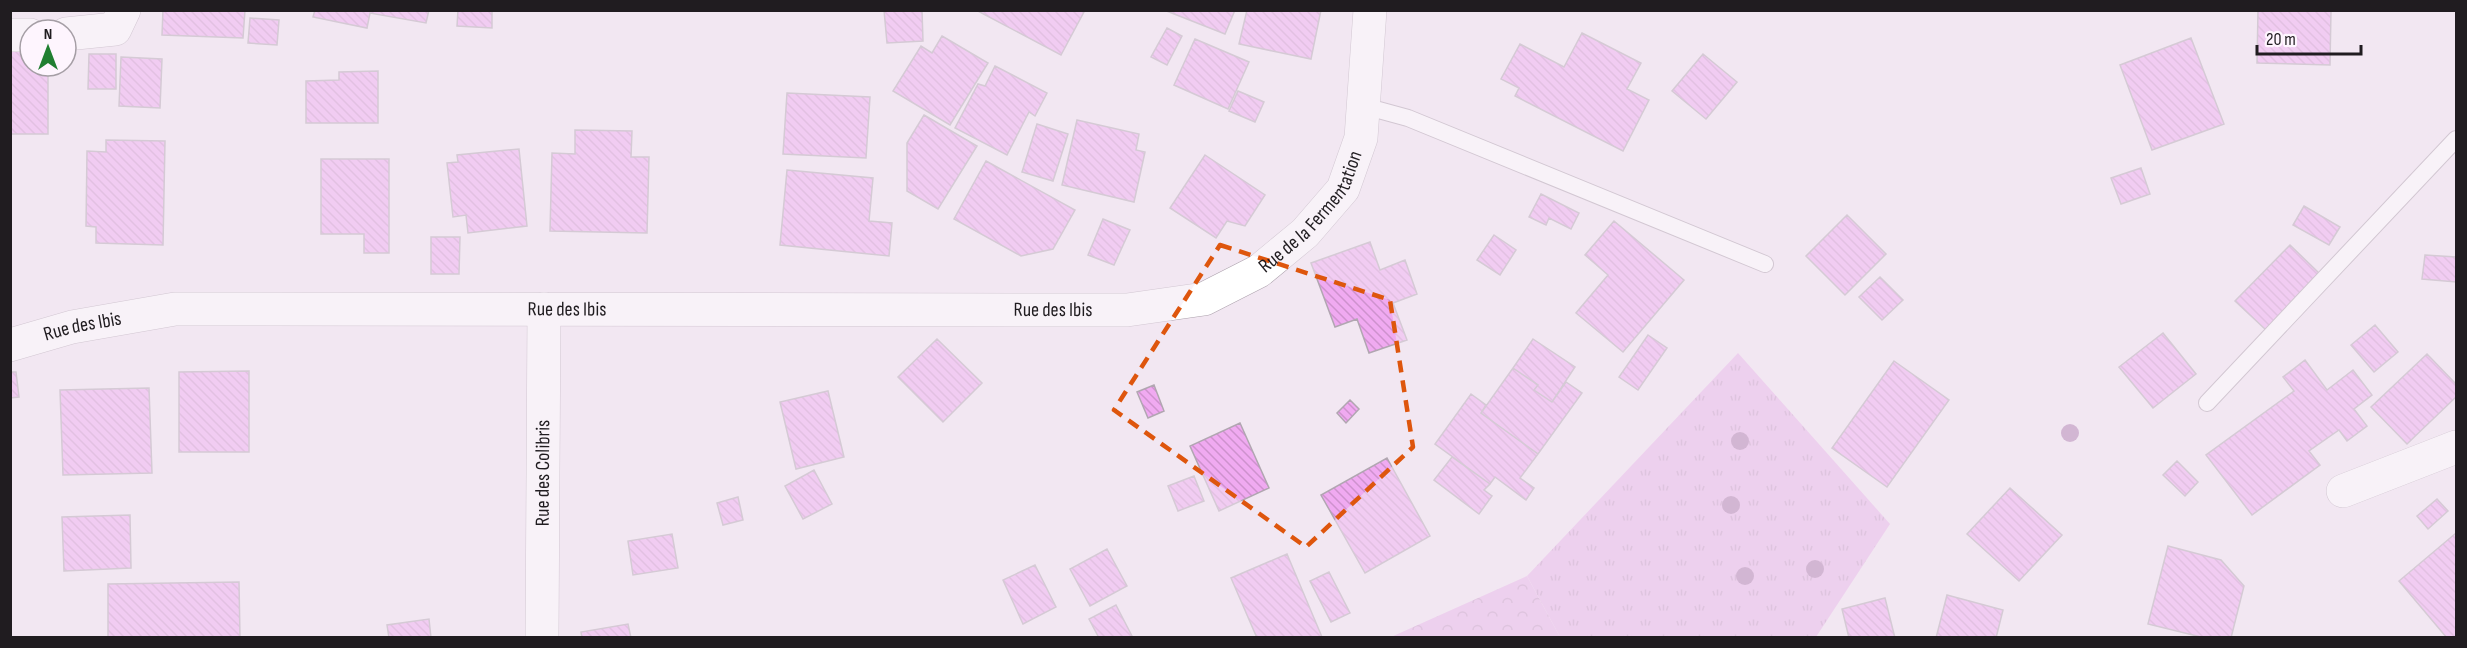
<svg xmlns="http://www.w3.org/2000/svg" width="2467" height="648" font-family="'Sofia Sans Condensed',sans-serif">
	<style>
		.grass { fill: url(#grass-tufts) }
		.forest { fill: url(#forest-crowns) }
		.building { fill: url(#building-back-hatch); stroke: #b1a6b1; stroke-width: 1.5 }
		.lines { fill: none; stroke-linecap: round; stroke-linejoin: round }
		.service-casing { stroke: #aca1ac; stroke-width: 18 }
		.minor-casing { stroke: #aca1ac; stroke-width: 34 }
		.service { stroke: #fff; stroke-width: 16 }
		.minor { stroke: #fff; stroke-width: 33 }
		.tree { fill: #ac7bae }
		.marked { fill: none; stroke: #de560d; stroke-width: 4.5; stroke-dasharray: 12 8; stroke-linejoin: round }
		.labels { text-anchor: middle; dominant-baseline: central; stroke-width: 4.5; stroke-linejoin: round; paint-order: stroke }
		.street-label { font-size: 20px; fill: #201c20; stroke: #fef5fe }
	</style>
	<defs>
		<pattern id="grass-tufts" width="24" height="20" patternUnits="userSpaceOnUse" patternTransform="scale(1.5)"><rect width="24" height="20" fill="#e7b4e8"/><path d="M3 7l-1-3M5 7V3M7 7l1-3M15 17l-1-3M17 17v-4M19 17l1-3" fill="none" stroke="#c69ac7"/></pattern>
		<pattern id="forest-crowns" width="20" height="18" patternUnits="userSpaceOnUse" patternTransform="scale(1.5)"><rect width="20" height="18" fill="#e7b4e8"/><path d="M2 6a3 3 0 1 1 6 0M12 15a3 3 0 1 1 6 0" fill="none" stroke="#c69ac7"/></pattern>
		<pattern id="building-back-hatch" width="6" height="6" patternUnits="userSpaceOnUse" patternTransform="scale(1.5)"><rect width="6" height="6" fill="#f0aaf1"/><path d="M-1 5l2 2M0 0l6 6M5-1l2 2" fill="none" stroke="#ce92ce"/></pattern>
	</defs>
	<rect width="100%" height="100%" fill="#f2e7f2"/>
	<path class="grass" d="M1738,353L1890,524L1816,637H1560L1527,576Z"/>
	<path class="forest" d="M1527,576L1560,637H1391Z"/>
	<path class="building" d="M163,10H245L243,38L162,35Z
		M315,10H429L426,23L370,13L367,28L313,17Z
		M458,10H492V28L457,26Z
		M884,10H922L923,41L887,43Z
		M976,10H1085L1061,55Z
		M1164,10H1235L1225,34Z
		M1247,10H1321L1311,59L1239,44Z
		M2258,10H2331L2330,65L2257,63Z
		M250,18L279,20L277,45L248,43Z
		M1167,28L1182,36L1167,65L1151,57Z
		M1582,33L1641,63L1627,89L1649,100L1623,151L1515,96L1519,88L1501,79L1520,44L1564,67Z
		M942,36L988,63L950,125L893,91L921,46L932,53Z
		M2191,38L2224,124L2152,150L2120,65Z
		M1195,39L1249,62L1228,109L1174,85Z
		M10,46H30V66H48V134H10Z
		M89,54H116V89H88Z
		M1703,54L1737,82L1706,119L1672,91Z
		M121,57L162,59L160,108L119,106Z
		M995,66L1047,93L1035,116L1029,112L1007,155L955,128L978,84L985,86Z
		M378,71V123H306V81L339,80V72Z
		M1238,91L1264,102L1255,122L1229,111Z
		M787,93L870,97L866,158L783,154Z
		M924,115L977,146L938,209L907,191V143Z
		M1077,120L1139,134L1136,150L1145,152L1134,202L1062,185Z
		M1037,124L1068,134L1053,181L1022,172Z
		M575,130L632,131L631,157H649L647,233L550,231L552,153L575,154Z
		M106,140L165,141L163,245L96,243V227L86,226L87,151L106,152Z
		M519,149L527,226L468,233L466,215L453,217L447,163L458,162L457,155Z
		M1205,155L1265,195L1245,226L1227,221L1216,238L1170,208Z
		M321,159H389V253H364V234H321Z
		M986,161L1075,210L1053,249L1021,256L954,219Z
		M2141,168L2150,194L2121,204L2111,178Z
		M787,170L873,178L869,221L892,223L889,256L780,245Z
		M1541,194L1579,213L1571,229L1549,218L1546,225L1529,217Z
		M2304,206L2340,227L2329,245L2293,225Z
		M1847,215L1886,254L1845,295L1806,256Z
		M1103,219L1130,230L1114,265L1088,255Z
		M1614,221L1684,280L1623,352L1576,313L1608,275L1585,255Z
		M1494,235L1516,250L1500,275L1477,260Z
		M431,237H460L459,274H431Z
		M1370,242L1380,270L1405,260L1417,294L1393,303L1407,340L1369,353L1357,319L1335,327L1311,263Z
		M2290,245L2320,274L2266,330L2235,301Z
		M2425,255L2456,257V282L2422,279Z
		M1880,277L1903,300L1882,320L1859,297Z
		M2375,325L2398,352L2374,372L2351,345Z
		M2163,333L2196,374L2153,408L2119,367Z
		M1648,335L1667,348L1638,390L1619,377Z
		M937,339L982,383L943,422L898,377Z
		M1533,339L1575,367L1552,402L1534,390L1538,385L1513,368Z
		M2427,354L2456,384V397L2407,444L2371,407Z
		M2305,360L2327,390L2353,370L2372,395L2354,409L2367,426L2347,441L2339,430L2309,451L2320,465L2252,515L2206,455L2294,391L2283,377Z
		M1894,361L1949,400L1887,487L1832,448Z
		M1513,368L1538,385L1534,390L1552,402L1566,382L1582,393L1538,454L1481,413Z
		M249,371V452H179V372Z
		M10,372H16L19,397L10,398Z
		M1154,385L1164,411L1148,418L1137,392Z
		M149,388L152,473L63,475L60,390Z
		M828,391L844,457L796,469L780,402Z
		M1471,394L1486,405L1481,413L1538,454L1520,478L1534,488L1526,500L1495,477L1490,484L1435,444Z
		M1350,400L1359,409L1346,423L1337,413Z
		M1240,423L1269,488L1219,511L1190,446Z
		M1452,457L1490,484L1484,490L1492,496L1479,514L1434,480Z
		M1387,458L1430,536L1365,573L1321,495Z
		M2177,461L2198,482L2185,496L2163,475Z
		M814,470L832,504L803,519L785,486Z
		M1194,476L1204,501L1178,511L1168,486Z
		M2010,488L2062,535L2019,581L1967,534Z
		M738,497L743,520L723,525L717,503Z
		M2437,499L2448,511L2428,529L2417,516Z
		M130,515L131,568L64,571L62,517Z
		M2456,533V638H2447L2399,581Z
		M672,534L678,568L633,575L628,541Z
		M2168,546L2221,560L2244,586L2231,638H2205L2148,624Z
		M1107,549L1127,586L1090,606L1070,569Z
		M1287,554L1322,637L1321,638H1257L1231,578Z
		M1035,565L1056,607L1023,624L1003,580Z
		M1329,572L1350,613L1331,622L1310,581Z
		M239,582L240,638H108V584Z
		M1947,595L2003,610L1996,638H1936Z
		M1885,598L1895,638H1849L1842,609Z
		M1116,605L1133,638H1099L1089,619Z
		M429,619L431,638H389L387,625Z
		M628,624L631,638H582L581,632Z"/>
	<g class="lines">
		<g class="service-casing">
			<path id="service" d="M1364,106L1408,118L1765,264
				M2207,403L2456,139"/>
		</g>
		<g class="minor-casing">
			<g id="minor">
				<path d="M66,34L115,29L124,10"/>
				<path d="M10,35H30"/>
				<path id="s1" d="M10,345L72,327L175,309L1127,310L1204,299L1259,271L1305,233L1343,189L1361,138L1370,10"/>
				<path d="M2343,491L2456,447"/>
				<path id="s2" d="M542,638L544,309"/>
			</g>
		</g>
		<use href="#service" class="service"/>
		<use href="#minor" class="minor"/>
	</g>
	<g class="tree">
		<circle cx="2070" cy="433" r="9"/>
		<circle cx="1740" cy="441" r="9"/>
		<circle cx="1731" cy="505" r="9"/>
		<circle cx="1815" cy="569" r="9"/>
		<circle cx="1745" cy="576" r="9"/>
	</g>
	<path d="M0 0H2467V648H0ZM1220,245L1390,300L1413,447L1306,547L1114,410Z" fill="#f2e7f2" fill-opacity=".55" fill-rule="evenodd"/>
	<path class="marked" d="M1220,245L1390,300L1413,447L1306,547L1114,410Z"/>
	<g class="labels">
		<g class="street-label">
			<text stroke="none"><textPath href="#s1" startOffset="1341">Rue de la Fermentation</textPath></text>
			<text stroke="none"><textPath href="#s1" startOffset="561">Rue des Ibis</textPath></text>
			<text stroke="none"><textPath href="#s1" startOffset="1047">Rue des Ibis</textPath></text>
			<text stroke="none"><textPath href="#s1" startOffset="75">Rue des Ibis</textPath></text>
			<text stroke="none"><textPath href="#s2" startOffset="165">Rue des Colibris</textPath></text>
		</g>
	</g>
	<rect width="2467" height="648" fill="none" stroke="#201c20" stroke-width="24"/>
	<g transform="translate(48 48)"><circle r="28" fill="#fef5fe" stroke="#a59ea5" stroke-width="1.5"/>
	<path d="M0-4.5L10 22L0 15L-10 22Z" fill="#207f31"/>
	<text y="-9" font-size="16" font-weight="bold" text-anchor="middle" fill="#201c20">N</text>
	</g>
	<path d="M2257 45v9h104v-9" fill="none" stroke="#201c20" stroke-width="3"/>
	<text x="2266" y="45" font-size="18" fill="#201c20" stroke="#fef5fe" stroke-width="4.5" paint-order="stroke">20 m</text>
</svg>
